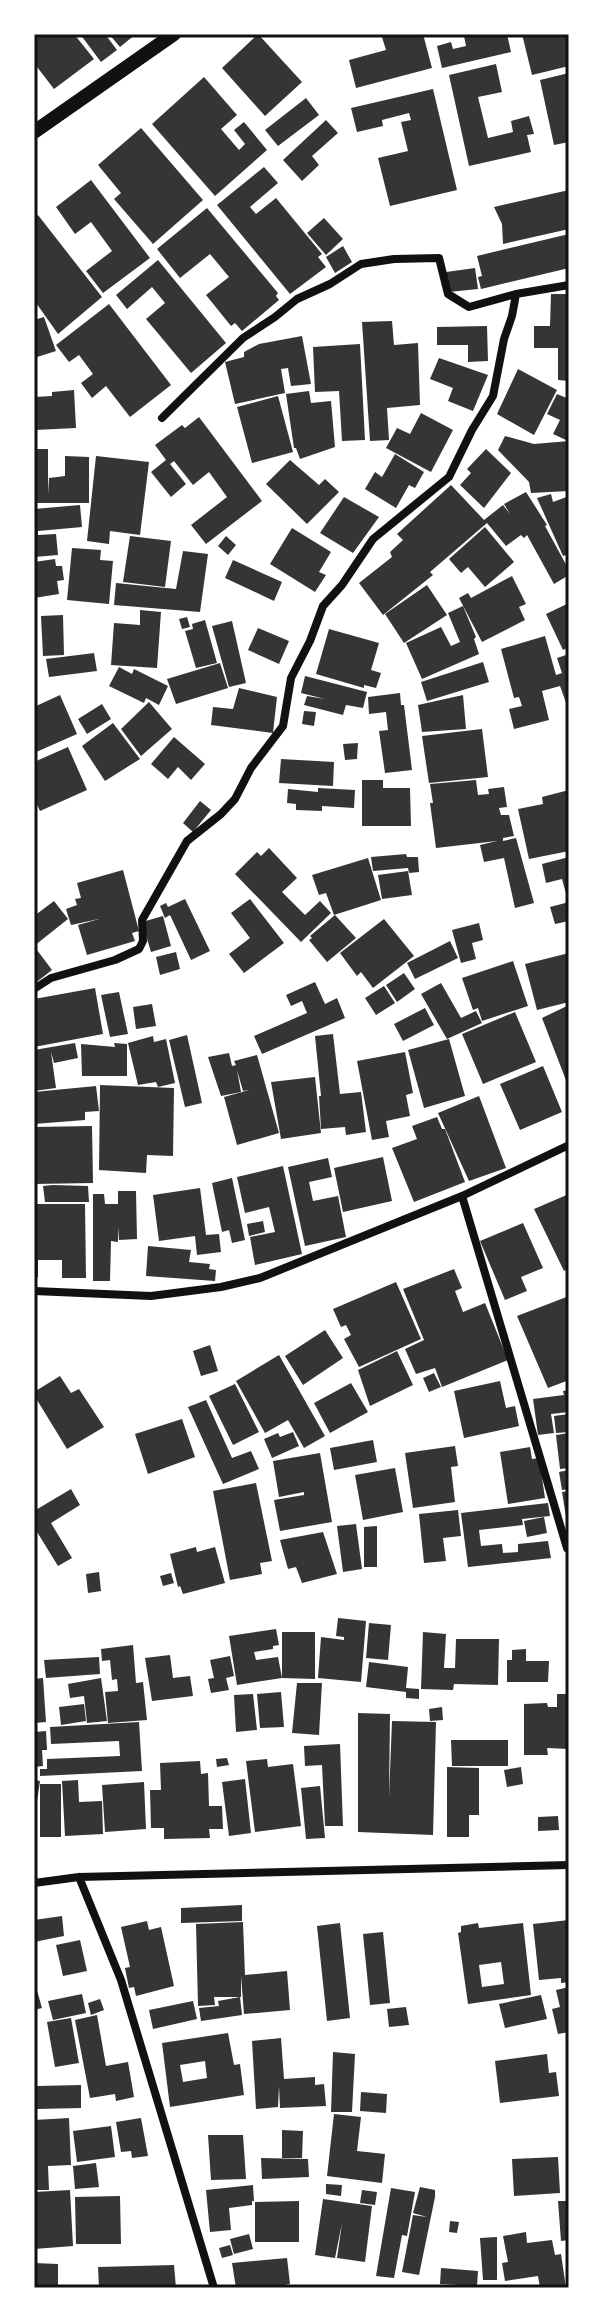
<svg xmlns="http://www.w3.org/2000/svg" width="603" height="2322" font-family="'IBM Plex Serif',serif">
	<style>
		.building { fill: #353535; fill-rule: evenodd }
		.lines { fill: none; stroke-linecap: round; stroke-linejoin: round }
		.minor { stroke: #111; stroke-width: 8 }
		.tertiary { stroke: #111; stroke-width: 14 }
		.neatline { fill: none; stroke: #111; stroke-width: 3 }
	</style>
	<rect width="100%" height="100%" fill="#fff"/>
	<path class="building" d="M34,34H74L94,59L54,89L34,63Z
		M80,34H105L117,50L101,62Z
		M109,34H136L120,47Z
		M258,34L302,82L265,116L222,68Z
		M381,34H423L432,68L356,88L349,60L386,50Z
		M475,34H507L511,52L442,68L437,46L451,42L453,49L466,46L464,36Z
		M522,34H569V66L532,75Z
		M496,64L502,92L478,97L488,138L513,132L511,121L529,116L534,134L527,135L531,152L469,166L449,75Z
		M569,73V142L554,145L540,80Z
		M204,77L237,115L221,129L239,150L245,144L234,130L244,122L267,150L215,196L152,124Z
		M433,89L457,190L390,206L378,158L408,151L401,122L411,120L409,113L382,120L383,126L357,132L351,108Z
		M306,98L319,115L278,146L265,130Z
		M326,120L338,133L312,156L319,165L302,181L283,160Z
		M141,128L203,200L153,244L114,199L121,193L98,165Z
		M264,167L278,183L250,207L256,214L276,198L322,254L318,257L326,267L290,294L217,205Z
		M91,180L150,258L103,293L86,271L112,251L91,222L75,234L56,207Z
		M569,190V229L503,244L502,224L494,207Z
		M207,208L278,293L276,296L279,300L242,331L235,323L231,326L206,295L229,277L210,254L180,278L157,249Z
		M38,215L102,297L58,334L34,300V218Z
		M324,218L343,239L326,255L307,233Z
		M569,234V268L481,289L478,277L482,276L477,256Z
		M343,246L352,262L335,273L326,257Z
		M158,260L226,343L191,373L146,319L165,303L152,287L127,309L116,295Z
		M475,268L478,289L449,292L446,272Z
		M551,294H569V381L558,380V348H534V326H550Z
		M109,304L171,385L130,417L106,386L92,398L81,383L93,374L79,355L69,362L56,345Z
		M44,317L56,351L34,358V320Z
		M392,321L394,345L418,343L420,405L387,408L389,440L370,441L362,322Z
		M487,326L488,361L468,362V345H437V327Z
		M302,336L311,384L291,386L288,368L281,369L285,393L235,404L225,362L244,357V352L259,344Z
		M360,344L365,440L342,441L339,391L315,392L313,347Z
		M439,358L488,375L473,411L448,401L453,388L430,379Z
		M518,369L557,390L534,435L497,414Z
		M74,390L76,428L35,430L34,397L52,396V392Z
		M309,391L311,403L331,401L335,447L300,459L296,448H294L286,394Z
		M557,394L569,399V435L566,440L553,434L560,420L547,414Z
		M278,396L293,452L252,463L237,407Z
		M421,413L453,430L431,472L386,448L397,428L410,434Z
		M199,417L262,501L206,544L191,525L227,497L209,472L193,485L174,461L170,464L186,484L171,497L151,472L166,460L155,445L182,425L185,428Z
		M505,436L534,444L569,441V461L566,462L569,491L531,493L529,482L498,450Z
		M34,449H48V494L49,478L65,476V456L89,457V503H34Z
		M486,449L511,473L484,508L460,485L471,473L467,469Z
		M395,454L424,472L415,488L409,485L396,508L365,489L375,472L382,477Z
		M96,456L149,462L140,535L110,531L109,544L87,541Z
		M290,460L319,485L325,479L339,492L307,524L266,484Z
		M451,485L484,520L503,505L510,514L504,504L526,492L547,525L545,526L569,570V575L554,584L527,535L524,538L521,535L506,546L487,523L430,572L433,575L383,615L359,583L392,557L390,552L403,540L397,534Z
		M551,494L553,502L569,496V561L566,555L563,556L537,498Z
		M344,497L379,517L353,553L320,533Z
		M80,505L82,527L38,531V535L56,534L58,555L34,557V509Z
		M485,527L514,562L485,587L468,567L461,573L449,559Z
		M292,528L331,552L319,572L326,575L315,592L270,564Z
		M130,536L171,541L165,587L123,582Z
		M226,536L236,545L228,555L218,546Z
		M72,548L101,550L100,560L113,561L109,604L67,600Z
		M183,551L208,554L200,612L114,605L116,583L176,589Z
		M55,559L56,566H62L64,580L57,581L59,594L34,598V562Z
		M233,560L282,582L274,601L225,578Z
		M512,576L526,604L519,607L525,620L482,642L459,598L468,593L471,598Z
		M427,585L447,615L404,643L385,614Z
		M569,603V647L563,650L546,614Z
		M463,606L476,637L474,639L479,654L422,679L406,643L441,627L451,646L460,642L448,613Z
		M140,610L161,612L157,668L111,665L114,623L140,625Z
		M63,615L64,655L43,656L41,616Z
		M187,617L190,627L182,629L179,619Z
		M205,620L217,663L196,668L185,631L193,629L192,624Z
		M232,621L246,683L229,687L212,626Z
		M258,628L289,641L279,664L248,650Z
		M329,629L379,643L371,670L381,673L376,688L364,685V688L316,674Z
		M545,636L556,675L562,673L557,658L569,654V711L560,686L542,691L549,720L514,729L509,709L522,706L519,697L514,698L501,649Z
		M94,653L97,671L49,677L46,659Z
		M483,662L489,682L427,701L421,682Z
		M220,663L228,688L176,704L167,679Z
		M119,667L132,674L134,669L168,686L159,705L146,698L144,703L109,686Z
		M305,676L367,692L363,708L346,705L343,715L304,705L307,696L325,699L301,693Z
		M239,688L277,697L273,733L211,725L213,707L233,709Z
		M400,693L401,705H404L412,770L385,773L379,731L388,730L386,712L369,714L368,697Z
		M60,695L77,734L34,753V731L36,730L34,707Z
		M463,695L466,729L422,732L418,705Z
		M149,702L172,729L141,756L121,729Z
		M102,704L111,719L87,734L78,719Z
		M304,711L316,712L314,726L302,724Z
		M113,723L140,759L105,781L82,746Z
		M482,729L488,777L429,783L422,736Z
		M174,737L205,764L191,780L178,767L168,779L151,764Z
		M358,743L357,759L345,760L343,744Z
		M68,747L87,790L40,811L34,798V762Z
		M281,759L334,762L333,786L279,783Z
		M362,780H383V788H410L411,826H362Z
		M476,780L478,795L489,794L488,789L504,787L507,807L499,808L501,815H509L514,836L503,838V841L516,838L534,903L515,908L504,858L484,862L480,845L497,841L436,848L430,803H433L430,784Z
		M318,788L355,790L354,808L322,806V811L296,810V804L287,803L288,789L318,792Z
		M569,790V851L529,859L518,809L543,804L542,797Z
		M200,801L211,810L193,832L183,823Z
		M269,848L297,878L282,892L305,915L320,901L331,913L301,942L235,874L257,852L261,856Z
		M406,854L407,857H418L419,872L409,873L408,868L373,871L371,857Z
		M569,857V901H568L562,879L546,883L542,864Z
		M368,858L381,900L334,915L326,893L319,895L312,875Z
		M123,870L139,931L132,933L135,941L87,955L78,925L99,919L71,925L66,909L77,905L75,899L81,898L77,883Z
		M408,871L412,895L382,899L378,875Z
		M185,899L210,951L191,960L170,915L165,918L160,906L166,903L168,907Z
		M250,899L284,943L244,973L229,954L250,938L231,913Z
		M54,901L68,919L34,946V916Z
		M569,902V921L555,924L550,907Z
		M335,915L356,938L327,962L309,940L312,938L310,936Z
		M163,916L171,946L151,952L142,922Z
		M384,919L414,956L373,988L361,972L357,976L340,953Z
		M479,923L483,940L472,943L476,959L461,963L452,930Z
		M450,941L458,958L415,979L407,963Z
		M34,946L52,970L34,984Z
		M176,952L180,969L160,975L156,957Z
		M569,953V975L566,976L569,1002L537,1010L525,964Z
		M513,961L528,1006L482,1021L478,1008L473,1010L462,978Z
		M404,973L415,989L397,1002L386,985Z
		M315,982L325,1004L337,998L345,1018L262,1054L254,1036L307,1013L302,1001L291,1006L286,995Z
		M441,983L461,1018L476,1011L482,1023L447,1039L421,994Z
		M384,986L395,1003L376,1015L365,998Z
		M95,988L103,1034L34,1047V999Z
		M119,992L128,1034L110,1037L101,995Z
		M152,1004L156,1026L136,1029L133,1007Z
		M569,1005V1088L542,1018Z
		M425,1008L434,1025L403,1041L394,1024Z
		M515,1012L536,1062L483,1084L462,1034Z
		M333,1034L340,1094L361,1092L366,1132L346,1135L345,1127L321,1129L319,1096H321L315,1036Z
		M187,1035L202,1103L185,1107L169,1040Z
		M153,1036L154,1042L166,1039L175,1083L158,1087L156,1082L138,1085L128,1043Z
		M449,1039L465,1096L424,1108L408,1050Z
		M75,1043L78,1058L54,1063L51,1052L56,1088L34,1091V1050Z
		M114,1043L127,1044V1076H82L81,1044L115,1047Z
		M405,1052L413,1093L406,1095L410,1116L386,1121L389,1137L372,1140L357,1061Z
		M229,1053L232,1066L236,1065L234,1061L257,1055L279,1133L237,1145L224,1097L249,1090L243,1091L237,1070L241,1092L221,1096L208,1057Z
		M543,1066L562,1112L520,1130L500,1084Z
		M315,1077L321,1133L281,1139L271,1082Z
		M100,1085L174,1088L173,1156L147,1155L146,1173L99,1170Z
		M96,1086L99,1111L85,1112V1120L34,1124V1092Z
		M479,1096L506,1168L469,1181L438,1113Z
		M437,1117L442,1129H445L465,1182L414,1202L392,1148L417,1139L412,1126Z
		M92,1126L93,1183L34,1184V1127Z
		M383,1157L392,1201L343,1212L334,1168Z
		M328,1158L332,1177L309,1182L313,1201L338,1196L346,1237L305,1246L288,1167Z
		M283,1166L302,1254L255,1265L250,1237L275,1232L269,1207L245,1213L237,1177Z
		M232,1178L245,1240L232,1243L229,1230L222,1232L212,1183Z
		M53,1185L88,1186L89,1202H45L43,1186Z
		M200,1188L206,1235L219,1234L221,1252L197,1255L195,1236L159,1241L153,1195Z
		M118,1191H136L137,1239L119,1240L118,1227V1242L111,1241L110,1281H93V1194H104L105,1204H118Z
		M569,1194V1268L564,1271L534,1209Z
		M34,1204H85L86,1278H62V1260H38V1277L34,1278Z
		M263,1221L265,1232L249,1236L247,1224Z
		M523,1223L543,1268L521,1277L527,1291L505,1300L480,1241Z
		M148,1246L191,1250L189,1262L210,1264L209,1269L216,1270L215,1281L146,1276Z
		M454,1269L462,1288L455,1291L463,1312L485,1303L508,1360L442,1387L435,1368L416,1374L405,1349L424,1340L403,1289Z
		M396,1282L421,1339L359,1367L344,1339L351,1335L346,1325L341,1327L333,1309Z
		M569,1296V1380L548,1388L517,1316Z
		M325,1330L343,1358L303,1385L285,1356Z
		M210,1345L218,1371L201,1376L193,1351Z
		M397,1351L413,1385L370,1406L358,1370Z
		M279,1355L325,1436L304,1448L288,1420L265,1433L236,1381Z
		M434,1373L441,1387L429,1392L423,1378Z
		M60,1376L71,1393L79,1389L104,1427L67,1449L34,1395V1392Z
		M500,1381L506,1408L515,1406L519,1426L464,1438L454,1391Z
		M351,1383L368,1412L330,1433L314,1403Z
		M235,1384L259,1432L233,1445L209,1396Z
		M569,1390V1412L551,1414L554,1433L538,1435L533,1399L564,1395L563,1391Z
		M206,1400L232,1458L251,1451L259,1469L223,1484L188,1407Z
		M569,1414V1432L556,1433L554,1416Z
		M182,1419L195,1457L148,1474L135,1434Z
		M293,1432L299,1446L272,1458L264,1439L278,1433L280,1437Z
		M569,1433V1468L560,1469L556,1435Z
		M373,1440L377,1462L334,1470L330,1448Z
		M455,1446L458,1466L451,1467L455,1502L413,1508L405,1453Z
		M530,1447L532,1459L539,1458L545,1498L508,1504L500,1452Z
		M320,1453L332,1522L280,1531L274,1500L304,1495V1492L279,1497L273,1461Z
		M395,1468L403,1512L363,1520L355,1475Z
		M569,1470V1489L562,1490L559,1472Z
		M256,1483L272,1561L260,1563L262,1574L230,1580L213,1491Z
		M71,1489L80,1505L51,1523L72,1558L58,1566L34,1527V1511Z
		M569,1491V1523H567L562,1492Z
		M548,1503L550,1516L522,1519L523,1525L479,1530L481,1546L502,1544L503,1553L518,1552V1544L548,1541L551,1558L468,1567L461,1513Z
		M458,1510L461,1536L443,1538L446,1561L424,1563L419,1514Z
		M544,1517L547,1533L527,1537L524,1521Z
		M356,1524L362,1569L343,1572L337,1526Z
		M377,1526V1567H364V1527Z
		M323,1532L337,1574L302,1583L296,1567L288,1569L280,1540Z
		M196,1547L197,1552L215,1547L225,1583L183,1594L180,1586L178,1587L170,1554Z
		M99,1572L101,1591L88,1593L86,1574Z
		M171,1573L174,1583L163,1586L160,1576Z
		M338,1618L366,1621L361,1682L318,1678L321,1637L344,1640V1637L336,1636Z
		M369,1623L391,1625L388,1660L366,1658Z
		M276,1629L279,1645L273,1646V1649L254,1652L256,1660L278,1657L282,1678L237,1685L229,1636Z
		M282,1632H315V1679L282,1678Z
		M423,1632L446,1634L444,1668H455L456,1639H499L498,1685L454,1684L453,1690L421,1689Z
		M133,1645L136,1683L143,1682L147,1720L108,1723L105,1692L118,1691L117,1679L112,1680L110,1660L102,1661L101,1649Z
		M526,1649V1661H549L548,1682H507V1660H512V1650Z
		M170,1655L173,1678L190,1676L193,1696L152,1701L145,1658Z
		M230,1656L234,1676L226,1678L229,1690L211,1693L208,1679L214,1678L210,1660Z
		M99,1657L100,1674L46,1678L44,1660Z
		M369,1662L408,1667L406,1688L419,1689V1699L406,1698V1692L366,1687Z
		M43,1678L46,1722L34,1723V1679Z
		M101,1678L107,1721L87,1723L84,1696L70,1698L68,1684Z
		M297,1683H322L319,1735L292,1733Z
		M281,1692L284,1727L260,1728L257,1694Z
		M253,1694L257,1730L236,1732L234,1695Z
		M557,1694H569V1749L547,1748L548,1755H524V1704L547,1703L548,1707H557Z
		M84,1704L86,1721L61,1725L59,1707Z
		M442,1707L443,1720L430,1721L429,1709Z
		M358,1713L390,1714L389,1797L392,1721L436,1722L433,1835L358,1832Z
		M139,1722L142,1771L40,1776V1769H47V1759L120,1756L119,1741L51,1744L50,1727Z
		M46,1731L47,1750H42L43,1766L34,1767V1732Z
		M451,1740H508V1766H452Z
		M340,1744L343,1826H325L322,1765L305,1766L304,1746Z
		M227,1758L229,1765L217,1767L216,1759Z
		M267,1759L268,1767L293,1764L301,1826L255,1832L246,1761Z
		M200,1761L201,1774L208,1773L209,1806H222L223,1829H209L210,1838L164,1839V1828H151L150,1790H161L160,1763Z
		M447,1767L479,1768V1815H469V1837H447Z
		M521,1767L523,1784L507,1787L504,1770Z
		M245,1779L251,1833L229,1836L222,1782Z
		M34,1780L40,1781L36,1808H34Z
		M78,1780L79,1802L102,1801L103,1834L65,1836L62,1781Z
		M144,1782L146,1829L105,1832L102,1785Z
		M40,1784H61V1837H40Z
		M320,1786L325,1838L306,1839L301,1788Z
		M558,1816L559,1830L538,1831V1817Z
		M242,1905V1921L181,1923V1908Z
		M62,1916L64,1936L34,1942V1920Z
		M569,1920V1982L561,1983V1978L539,1980L533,1924Z
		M147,1921L149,1930L161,1927L174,1986L136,1996L134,1987L129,1988L125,1968L130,1967L121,1927Z
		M243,1922L245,1975L287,1971L290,2010L244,2014L241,1976V1997H214L215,2005L198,2006L196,1924Z
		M340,1923L350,2018L327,2021L317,1926Z
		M478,1923L479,1928L523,1923L531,1995L468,2004L458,1933L461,1932V1926ZM501,1962L504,1984L482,1987L479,1965Z
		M383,1932L390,2003L370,2005L363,1934Z
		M80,1940L87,1971L63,1976L56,1945Z
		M34,1980L42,2008L34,2010Z
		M569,1987V2032L558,2034L552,2009L560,2007L556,1990Z
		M82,1994L86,2013L53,2020L48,2001Z
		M541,1995L547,2019L505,2028L499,2004Z
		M240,1997L242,2015L201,2021L199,2008L219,2006L218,2001Z
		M100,1999L104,2010L91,2015L88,2003Z
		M193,2001L197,2019L153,2029L149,2010Z
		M406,2007L409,2025L389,2027L387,2009Z
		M97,2015L106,2066L128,2062L134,2097L116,2101L115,2094L90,2098L75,2020Z
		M71,2018L79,2063L55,2067L47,2022Z
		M228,2033L234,2065L240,2064L244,2095L170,2107L162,2043ZM205,2061L207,2078L183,2082L180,2065Z
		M281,2038L284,2079L315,2077V2085L324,2084L326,2106L280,2108L279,2086L278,2107L256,2109L252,2041Z
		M333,2052L355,2054L352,2112H331Z
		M547,2054L549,2073L556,2072L559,2096L500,2103L495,2061Z
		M81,2085V2108L37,2109V2086Z
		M361,2092L387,2094L386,2113L360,2111Z
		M334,2114L361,2117L357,2151L385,2154L382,2183L327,2176Z
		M69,2118L71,2165L48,2166L49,2190H34V2120Z
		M141,2118L148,2156L132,2158L131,2151L121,2152L116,2122Z
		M111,2126L115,2157L77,2162L73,2131Z
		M282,2130L303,2131L302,2158H282Z
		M208,2135H243L246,2179L211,2180Z
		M558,2157L560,2193L514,2196L512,2159Z
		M261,2158L308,2159L309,2177L262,2179Z
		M96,2163L99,2187L75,2189L73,2166Z
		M326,2184L342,2185L341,2196L326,2194Z
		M253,2185L254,2201H252V2205L229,2208L231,2230L210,2232L206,2190Z
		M420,2187L435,2190V2197L419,2275L402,2272L413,2215L427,2217L413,2213Z
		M391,2188L415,2192L407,2236L402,2235L394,2278L376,2276Z
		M70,2190L73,2246L34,2249V2192Z
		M362,2190L377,2192L375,2205L360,2203Z
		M120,2196L121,2244H76L75,2197Z
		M323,2199L372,2206L365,2262L337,2258L342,2223L335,2258L315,2255Z
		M299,2201V2242H255V2202Z
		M558,2201H569V2240L561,2241Z
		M450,2221L459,2222L457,2233L449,2232Z
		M526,2232L527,2243L552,2240L555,2255L561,2254L566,2288H540L538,2276L505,2281L502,2263L508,2262L503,2236Z
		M249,2234L253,2249L234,2254L230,2239Z
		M497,2237V2280H483L480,2238Z
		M230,2245L233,2255L222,2258L219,2248Z
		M287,2258L290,2284L267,2288H236L232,2263Z
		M34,2263L58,2264V2288H34Z
		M174,2265L176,2288H99L98,2267Z
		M441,2268L478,2271L477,2286L440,2284Z"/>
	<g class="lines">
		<path class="minor" d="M162,418L243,338L275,317L297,299L330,284L361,264L394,259L439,258L448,294L469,307L516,294L569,285
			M34,989L51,978L115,960L139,949L143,941L142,920L187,841L221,814L235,799L251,768L283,726L291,678L310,641L323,606L342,585L373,539L449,477L472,430L493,396L504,339L512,316L516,294
			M462,1196L567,1548
			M34,1291L151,1296L221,1287L260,1278L462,1196L569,1145
			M79,1877L121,1980L214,2288
			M34,1883L79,1877L569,1865"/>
		<path class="tertiary" d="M34,132L174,34"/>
	</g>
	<rect width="603" height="2322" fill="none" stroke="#ffffff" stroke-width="72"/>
	<rect x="36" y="36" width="531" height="2250" class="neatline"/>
</svg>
